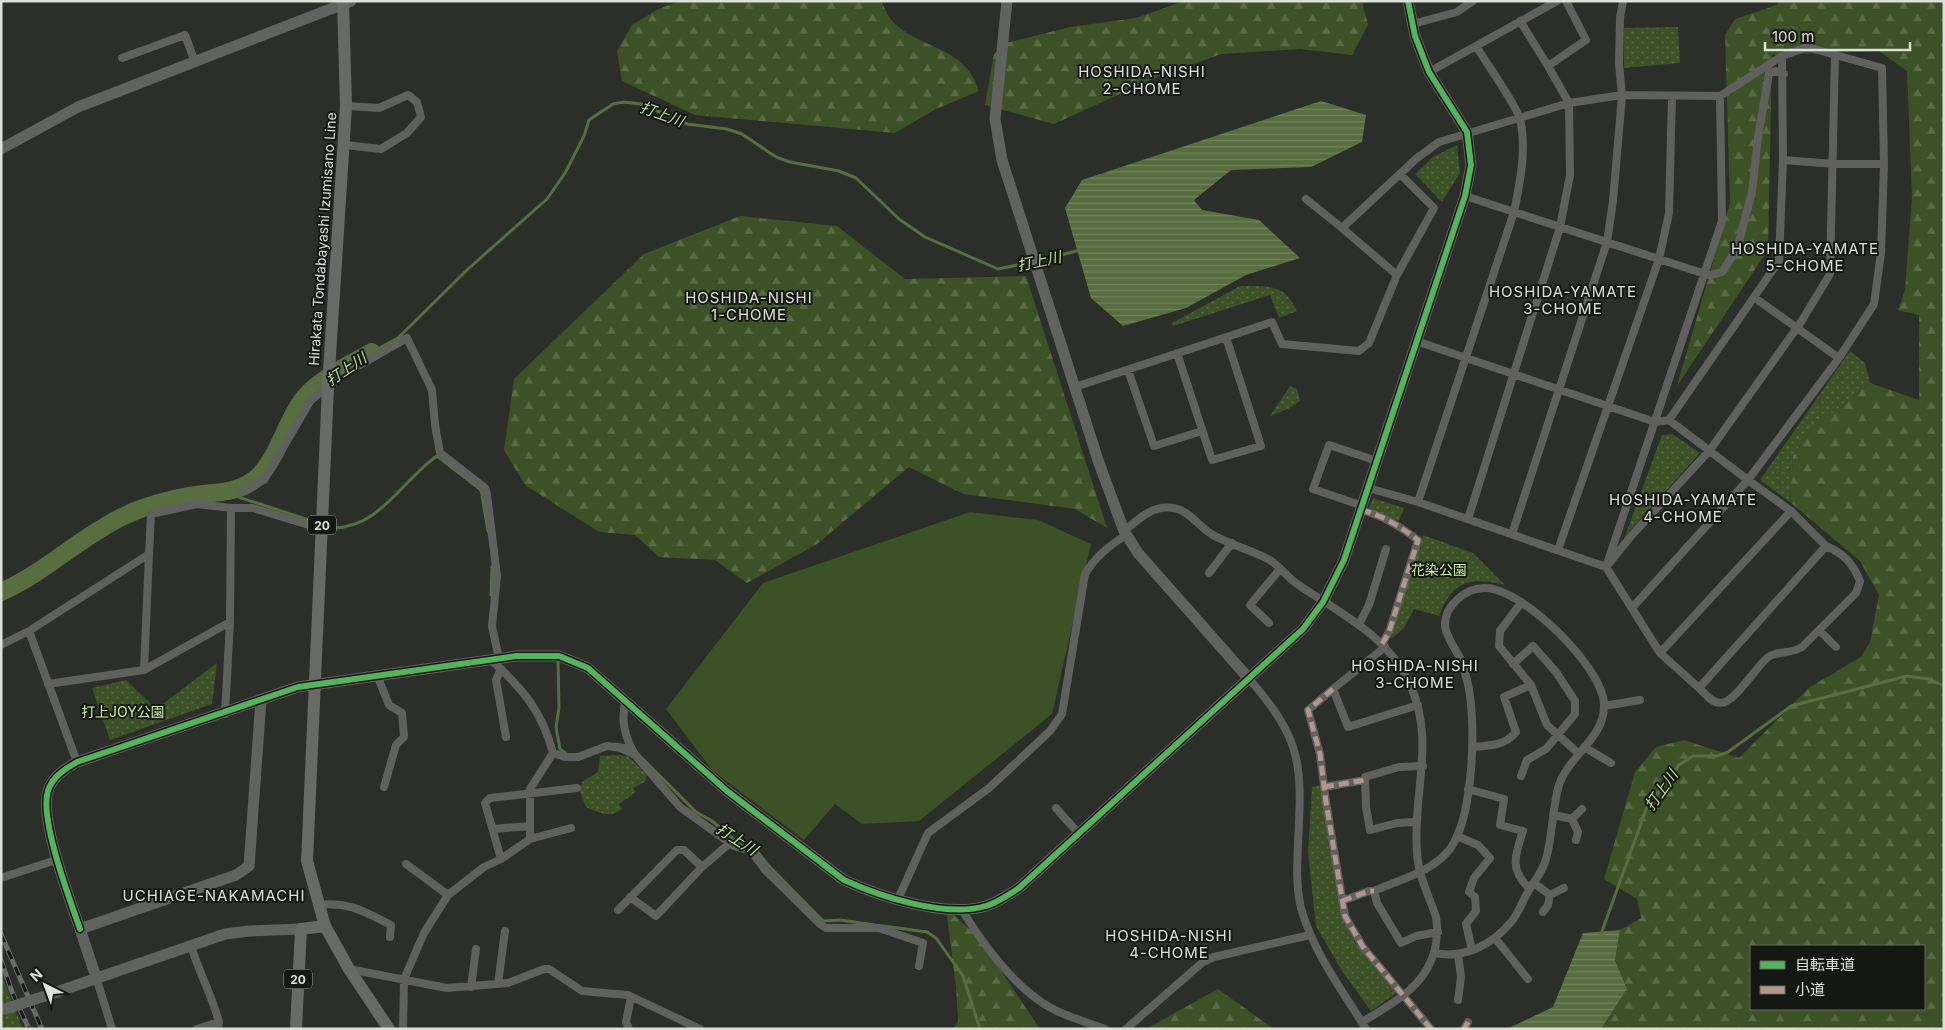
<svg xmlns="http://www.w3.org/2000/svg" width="1945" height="1030" font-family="Inter,'Noto Sans JP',sans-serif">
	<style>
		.grass { fill: #3d5126 }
		.forest { fill: url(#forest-firs); fill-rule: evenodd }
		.park { fill: url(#park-dots) }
		.water { fill: url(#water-rules) }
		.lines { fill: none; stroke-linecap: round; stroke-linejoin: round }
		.stream { stroke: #586e40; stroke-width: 3 }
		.river { stroke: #586e40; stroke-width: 18 }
		.street { stroke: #60615f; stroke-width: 8 }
		.secondary { stroke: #616360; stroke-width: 11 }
		.primary { stroke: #686a67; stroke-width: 12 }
		.rail-casing { stroke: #696b68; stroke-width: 5 }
		.rail { stroke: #151713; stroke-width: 3; stroke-dasharray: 9; stroke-linecap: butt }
		.secondary-bridge { stroke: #616360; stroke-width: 11 }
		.quiet { stroke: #b2968c; stroke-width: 5; stroke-dasharray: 10 5; stroke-linecap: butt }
		.cycleway-casing { stroke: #151713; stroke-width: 9 }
		.cycleway { stroke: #56b35d; stroke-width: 6 }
		.labels { text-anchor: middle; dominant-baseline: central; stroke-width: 4; stroke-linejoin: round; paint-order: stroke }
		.shield { fill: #151713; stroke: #a2a49e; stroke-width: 1 }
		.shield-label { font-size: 12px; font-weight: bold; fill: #dee1da }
		.street-label { font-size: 14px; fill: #dee1da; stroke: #151713 }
		.park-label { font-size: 14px; fill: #ccf1a4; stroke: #151713 }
		.neighbourhood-label { font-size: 15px; letter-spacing: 1px; fill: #dee1da; stroke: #151713 }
		.water-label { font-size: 15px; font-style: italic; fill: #bbe093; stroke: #151713 }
	</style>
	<defs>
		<pattern id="forest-firs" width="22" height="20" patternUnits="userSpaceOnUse" patternTransform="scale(1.25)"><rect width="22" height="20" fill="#3d5126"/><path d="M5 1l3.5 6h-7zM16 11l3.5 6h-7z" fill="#596a45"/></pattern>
		<pattern id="park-dots" width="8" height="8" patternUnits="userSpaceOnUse" patternTransform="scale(1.25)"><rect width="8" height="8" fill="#3d5126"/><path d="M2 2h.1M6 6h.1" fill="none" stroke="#596a45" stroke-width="1.8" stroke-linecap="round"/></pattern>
		<pattern id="water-rules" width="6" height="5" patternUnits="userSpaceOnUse" patternTransform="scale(1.25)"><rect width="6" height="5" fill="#586e40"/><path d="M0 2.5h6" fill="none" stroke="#70825b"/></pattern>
	</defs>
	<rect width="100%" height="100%" fill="#2b2e29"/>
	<path class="grass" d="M970,512L1038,520L1091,544L1052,714L919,821L862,824L835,804L804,840L713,771L666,709L763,583Z"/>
	<path class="forest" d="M680,1H881C885,9 889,19 896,25C927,51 965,47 979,91L936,109L895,133L695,115L622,81L617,51L632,25L658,9Z
		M1184,1H1362L1368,25L1352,55L1300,49L1221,54L1155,78L1054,124L985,105L994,54L1006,43L1070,27L1136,18Z
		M1779,1H1944L1942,41L1944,43V1029H1601L1627,989L1615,960L1620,930L1641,918L1637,899L1604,879L1635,772L1656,747L1684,740L1739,758L1810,687L1861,657L1870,642L1879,595L1860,561L1790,502L1793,455L1810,431L1870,383L1919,400V315L1898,310L1905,290L1912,196L1907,71L1879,51L1772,55L1768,250L1677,386L1730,203L1725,35L1735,19L1777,5ZM1751,946H1924V1009H1751Z
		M740,216L837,226L905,279L1026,276L1107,528L1075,509L963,494L909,467L817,544L747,583L715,560L659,557L635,535L599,532L525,485L504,450L514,379L644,254Z
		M946,908L979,938L1040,1029H953L958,1021L956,987Z
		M1218,989L1274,1029H1146Z"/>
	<path class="park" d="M1678,27L1680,63L1624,68V28Z
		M1457,145L1460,173L1442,202L1415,174L1433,157Z
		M1240,286C1268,286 1284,283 1297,311L1279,318L1270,295L1173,326L1172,323Z
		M1850,351L1865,363L1870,383L1810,431L1793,455L1790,502L1760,480Z
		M1290,386L1297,389L1300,401L1288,409L1270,416Z
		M1672,434L1700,453L1625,536L1662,435Z
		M1373,498L1404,508L1399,521L1369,508Z
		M1423,535L1473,553L1505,585C1470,577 1453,580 1439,616L1414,609L1404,628L1391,639Z
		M217,663L212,704L110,740L92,688L126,680L156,709Z
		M620,755L629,757L647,775L645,782L633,788L636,792L619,804L622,809C611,819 597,812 586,807L580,792L582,782L598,772L600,756Z
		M1322,785L1338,901L1355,943L1396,993L1371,1011L1342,971L1316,926L1308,852L1312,787Z
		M1,973L23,1029H1Z"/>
	<path class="water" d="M1321,101L1366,115L1362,142L1311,167L1231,170L1194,200L1202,210L1259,220L1300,258L1246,275L1186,308L1123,326L1091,298L1065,208L1082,180Z
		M1620,930L1615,960L1627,989L1601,1029H1507L1553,1007L1583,933Z"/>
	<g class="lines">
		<path class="stream" d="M1038,261L1080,250
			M372,352L398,338L468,269L547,199L565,173L584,136L589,120L613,104L624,102L641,104L687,124L727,129L742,134L776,157L790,162L839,171L856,178L899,219L925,237L998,269L1032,262
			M223,492L312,521
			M332,528C380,528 401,481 437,456L481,490L488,531
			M491,595L492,567
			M558,660L559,708L556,727L560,749L568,755
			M615,744L628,746
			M635,751L696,812L712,821L738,843L754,847L767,864L823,921L840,920L875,925
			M883,926L927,932L936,938L963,976L980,1029
			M1601,934L1647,807L1679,765L1693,756H1717L1728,752L1791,706L1907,676L1929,679L1944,686"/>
		<path class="river" d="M1,592C46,572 80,537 124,516C147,505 171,499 196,495C215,492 235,493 251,482C275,467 285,424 301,402C314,382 351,363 372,352"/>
		<path class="street" d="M1520,21L1548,66L1586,40L1566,1
			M1413,24L1457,12L1473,1
			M1476,46L1557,1
			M122,58L185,35L195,62
			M344,145L381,149L407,133L421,117L417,102L408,95L379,108L346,106
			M1783,160L1834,164H1884
			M1465,196L1705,274L1711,275L1722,272L1737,249L1752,192L1758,137L1769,73L1775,71L1784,74
			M1306,199L1342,228
			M1397,275L1434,208L1400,174
			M1755,298L1839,358
			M1416,341L1655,422L1669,420L1779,261L1783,160L1782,56L1807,47L1882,68L1884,164L1881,253L1874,304L1839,358L1748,480L1669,420
			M1177,353L1212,460L1261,446L1226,337
			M1128,370L1154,446L1202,431
			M1075,387L1272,322L1282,344L1359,351L1369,343L1397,275L1342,228L1417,158L1439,142L1569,103L1622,95L1720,96L1782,56
			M1368,488L1418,502L1606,567L1722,221L1720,96
			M242,491L264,480L311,400L344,374L407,338L432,390L435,425L440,453L485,488L487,494L497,576L492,626L499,659
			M1418,502L1514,212C1520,183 1527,148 1520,119C1517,106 1485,61 1476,46L1429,72
			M1363,506L1313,489L1329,445L1377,461
			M1361,510C1384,516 1399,526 1418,540L1389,632L1382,644
			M1468,519L1560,227L1570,175L1569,103L1548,66
			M1124,531C1139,519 1152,505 1173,508C1189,510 1200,528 1213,535C1231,545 1251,550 1268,559C1279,565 1287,577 1297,584C1338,612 1386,634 1409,682C1437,742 1412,791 1417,852C1418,875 1429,896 1436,917C1438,926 1437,934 1436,943C1430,984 1394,1003 1362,1022
			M1512,534L1607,242L1613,201L1622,95L1619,64L1620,18L1623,1
			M1558,550L1659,259L1669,213L1672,96
			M149,554L144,670L230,622
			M1209,573L1232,543
			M1521,603L1500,631L1499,646L1531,685L1547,725L1578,753
			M1632,608L1748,480L1791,511L1826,546L1699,688L1660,653L1606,567L1632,535L1710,450L1801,322L1830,274L1835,54
			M1269,623L1250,605L1280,569
			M1359,624L1369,605L1386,549
			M1819,630L1836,647
			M29,631L77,762
			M1,645L29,631L149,554L151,514L197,504L231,508
			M1385,647L1333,689L1348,727L1418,705
			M1660,653L1791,511
			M1513,664L1533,646L1556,672L1575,701V714L1546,749L1527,760L1521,776
			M501,669L496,680L506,737
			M377,675L389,705L402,713L404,737L396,745L384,787
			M1250,680C1303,741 1302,765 1298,844C1297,866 1296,887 1301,908C1313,952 1342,990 1366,1029
			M48,684L144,670
			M1699,688C1704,693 1712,703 1720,703C1734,704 1756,667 1767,658C1776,650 1790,655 1802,647L1856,593L1860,581C1852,562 1844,554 1826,546
			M1333,689L1308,710L1320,754L1326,802L1345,916L1363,947L1431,1029
			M626,700C620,720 625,737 635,755
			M1604,706L1640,700
			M225,714L230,622L231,508H253L322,529
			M1472,747C1488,746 1505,746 1516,732L1504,697L1531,685
			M1584,747L1611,763
			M553,753L565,757H578L607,746L620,748L635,755L680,807L734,846L751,851L765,870L820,924L826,928H879L923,943L919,966
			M1324,787L1365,780
			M1468,789L1504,799L1500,825L1523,831C1515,855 1509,870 1530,889
			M1056,808L1079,834
			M1554,815L1572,819L1582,809
			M1572,819L1578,832L1576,840
			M1416,822L1397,823L1370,830L1366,807L1365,777L1399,767L1423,766
			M493,829L530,826
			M1457,836L1478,845L1490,858L1474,878L1469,892L1475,897L1476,911L1466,924L1472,950
			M530,839L571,828
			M501,859L485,803L490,798L577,788
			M406,864L448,895
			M1,878L56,860
			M1534,883L1550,895L1564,888
			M630,897L656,916L702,867L730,843
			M898,899L928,833L989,788L1050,731L1062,714L1085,574C1095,557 1109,546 1126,535
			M1342,901L1369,891H1374
			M318,905C348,901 365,912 391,925L390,937
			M618,910L677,850H684L702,867
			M962,910C983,944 1015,988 1051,1008C1067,1017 1087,1022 1105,1029
			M1543,912L1548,905L1550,895
			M1495,938L1528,979
			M191,946C199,972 212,996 219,1022
			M1434,953C1465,959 1492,945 1512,921C1519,912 1523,900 1529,890C1535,880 1543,871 1546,859C1553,835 1552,808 1559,785C1569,755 1605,738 1604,705C1604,668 1523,589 1486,588C1466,587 1444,606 1445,626C1447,640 1457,650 1462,662C1464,668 1465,674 1467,680C1477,718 1474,816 1450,849C1431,873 1400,879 1374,891L1377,903L1401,943L1416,936L1438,932
			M349,969L447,988L508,983L544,969H549L582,991L628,995L700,1029
			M96,977L112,1029
			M498,984L505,931
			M471,987L476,949
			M1458,1000L1461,977L1458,954
			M197,1029L219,1022L218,1029
			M403,1029L404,979L424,933L448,895L484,867L501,859L530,839V789L553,753C542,711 523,689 491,660
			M629,1029L626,1022L631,997
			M1126,1029L1203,962L1214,957L1310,935
			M1464,1029L1468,1022"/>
		<path class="secondary" d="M1007,1L995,119L1002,160L1099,463L1124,531L1138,553L1250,680
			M1,149L78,107L351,1
			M80,929C70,900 39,818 48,791C52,777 65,769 77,762L298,687L517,656H559L588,668L727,791L844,880C881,897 946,918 986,906C999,902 1008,895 1019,888L1303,629L1323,602L1344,560L1465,196L1471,165L1467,132L1429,72L1415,36L1408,1
			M96,977L80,929L236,875L249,866L261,700
			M51,994L225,934L249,931L301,929"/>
		<path class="primary" d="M343,1L346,106L328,387L307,861L325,926L349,969L389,1029
			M296,1029L301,929L325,926"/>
		<g class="rail-casing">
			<path id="rail" d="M1,934L42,1029
				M1,960L12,992L29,1029"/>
		</g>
		<use href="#rail" class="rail"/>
		<path class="secondary-bridge" d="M5,1009L51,994"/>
		<path class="quiet" d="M1361,510C1384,516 1399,526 1418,540L1389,632L1382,644
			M1333,689L1308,710L1320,754L1326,802L1345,916L1363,947L1431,1029
			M1324,787L1365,780
			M1342,901L1369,891H1374
			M1464,1029L1468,1022"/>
		<g class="cycleway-casing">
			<path id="cycleway" d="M80,929C70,900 39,818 48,791C52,777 65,769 77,762L298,687L517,656H559L588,668L727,791L844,880C881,897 946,918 986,906C999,902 1008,895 1019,888L1303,629L1323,602L1344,560L1465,196L1471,165L1467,132L1429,72L1415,36L1408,1"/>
		</g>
		<use href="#cycleway" class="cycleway"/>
	</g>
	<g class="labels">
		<g class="shield">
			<rect x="308" y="515.5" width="28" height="19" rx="4"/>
			<rect x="284" y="969.5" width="28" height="19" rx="4"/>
		</g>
		<g class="shield-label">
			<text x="322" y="525">20</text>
			<text x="298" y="979">20</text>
		</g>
		<g class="street-label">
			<text transform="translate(322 239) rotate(-86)">Hirakata Tondabayashi Izumisano Line</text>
		</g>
		<g class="park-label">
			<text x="1439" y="569">花染公園</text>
			<text x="123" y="711">打上JOY公園</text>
		</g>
		<g class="neighbourhood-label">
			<text x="1142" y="71">HOSHIDA-NISHI<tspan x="1142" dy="17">2-CHOME</tspan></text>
			<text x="1805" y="248">HOSHIDA-YAMATE<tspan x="1805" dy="17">5-CHOME</tspan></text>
			<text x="1563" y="291">HOSHIDA-YAMATE<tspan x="1563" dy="17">3-CHOME</tspan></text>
			<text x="749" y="297">HOSHIDA-NISHI<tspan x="749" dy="17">1-CHOME</tspan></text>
			<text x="1683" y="499">HOSHIDA-YAMATE<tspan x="1683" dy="17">4-CHOME</tspan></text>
			<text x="1415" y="665">HOSHIDA-NISHI<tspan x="1415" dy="17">3-CHOME</tspan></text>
			<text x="214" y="895">UCHIAGE-NAKAMACHI</text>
			<text x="1169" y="935">HOSHIDA-NISHI<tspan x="1169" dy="17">4-CHOME</tspan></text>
		</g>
		<g class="water-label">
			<text transform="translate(662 114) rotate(20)">打上川</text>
			<text transform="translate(1039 261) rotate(-12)">打上川</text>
			<text transform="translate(346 369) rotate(-34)">打上川</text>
			<text transform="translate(1661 790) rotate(-55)">打上川</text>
			<text transform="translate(737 839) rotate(32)">打上川</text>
		</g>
	</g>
	<rect width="1945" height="1030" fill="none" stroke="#dee1da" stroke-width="5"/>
	<rect x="1750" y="945" width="175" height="65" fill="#151713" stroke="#656863"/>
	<rect x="1760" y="961" width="25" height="8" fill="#56b35d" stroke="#656863"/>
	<text x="1795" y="970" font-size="15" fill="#dee1da">自転車道</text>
	<rect x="1760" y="986" width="25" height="8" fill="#b2968c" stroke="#656863"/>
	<text x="1795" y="995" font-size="15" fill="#dee1da">小道</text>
	<g transform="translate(45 985) rotate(318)" stroke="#151713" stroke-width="4" paint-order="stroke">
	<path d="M0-4L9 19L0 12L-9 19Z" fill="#dee1da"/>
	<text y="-8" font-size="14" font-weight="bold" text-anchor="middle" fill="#dee1da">N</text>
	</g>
	<path d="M1765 42v8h145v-8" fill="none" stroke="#dee1da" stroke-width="2.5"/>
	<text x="1772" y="42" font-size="15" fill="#dee1da" stroke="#151713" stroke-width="4" paint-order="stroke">100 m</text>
</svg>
